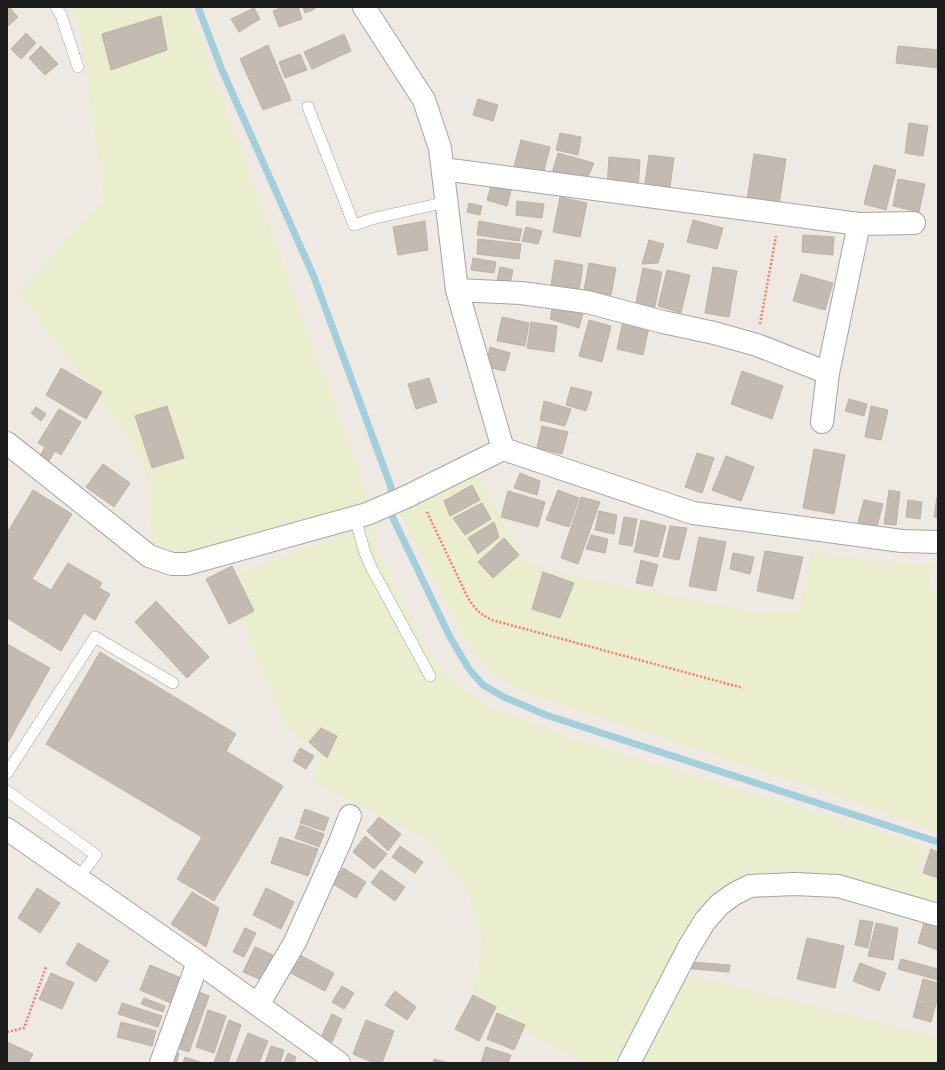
<svg xmlns="http://www.w3.org/2000/svg" width="945" height="1070" font-family="Montserrat,sans-serif">
	<style>
		.farmland { fill: #eaedce }
		.lines { fill: none; stroke-linecap: round; stroke-linejoin: round }
		.stream { stroke: #a3cedc; stroke-width: 7 }
		.building { fill: #c3bab2; stroke: #bfb1a5 }
		.service-casing { stroke: #a4a4a4; stroke-width: 12 }
		.minor-casing { stroke: #a4a4a4; stroke-width: 24 }
		.path { stroke: #f87b6a; stroke-width: 2.5; stroke-dasharray: 2 2; stroke-linecap: butt }
		.service { stroke: #fff; stroke-width: 11 }
		.minor { stroke: #fff; stroke-width: 22 }
	</style>
	<rect width="100%" height="100%" fill="#eeeae3"/>
	<path class="farmland" d="M70,7H189L372,506L194,557L171,555L152,547L146,472L124,431L17,293L104,199L80,30Z
		M476,471L524,560L564,574L748,611L799,612L811,552L877,562L933,564L928,590L938,593V832L853,801L521,691L486,669L462,634L400,514Z
		M378,524L375,546L423,641L441,670L464,691L495,709L575,740L849,822L925,846L916,872L938,880V910L743,882L668,970L938,1038V1063H835L825,1061L824,1063H590L471,1006L482,942L470,897L431,841L312,781L323,748L301,739L284,726L224,578Z"/>
	<g class="lines">
		<path class="stream" d="M198,7L222,70L314,277L391,487L392,516L450,637L469,669L483,685L504,697L546,715L938,842"/>
	</g>
	<path class="building" d="M7,7H9L18,17L7,27Z
		M283,7H298L302,19L279,27L273,11Z
		M303,7H315V9L305,13Z
		M254,8L260,19L239,32L231,19Z
		M161,16L167,50L111,70L102,34Z
		M26,33L36,43L21,59L11,49Z
		M344,34L351,51L312,69L304,52Z
		M268,45L291,100L263,110L240,59Z
		M41,46L58,64L45,75L29,58Z
		M898,46L938,50V68L896,63Z
		M300,54L307,70L285,78L279,62Z
		M478,99L498,105L493,121L473,115Z
		M909,123L928,126L923,156L905,153Z
		M560,133L581,137L578,155L556,150Z
		M521,140L550,147L542,179L513,171Z
		M558,153L594,163L586,181L550,180Z
		M754,154L786,159L779,205L747,200Z
		M649,155L674,158L669,194L644,190Z
		M609,157L640,160L638,190L607,187Z
		M874,165L896,170L886,210L864,204Z
		M898,179L925,184L919,212L893,206Z
		M492,182L512,187L507,206L487,200Z
		M560,197L587,203L580,237L553,232Z
		M517,201L544,204L542,218L516,215Z
		M469,203L482,206L480,215L467,212Z
		M693,220L723,228L717,249L687,242Z
		M425,221L428,250L398,255L393,227Z
		M479,221L522,229L519,241L477,235Z
		M526,227L542,231L538,244L522,241Z
		M803,235L834,237L833,255L802,252Z
		M478,239L521,244L519,259L477,254Z
		M649,240L664,244L658,263L642,264Z
		M473,258L496,262L494,273L471,270Z
		M555,260L583,265L578,296L550,291Z
		M589,263L616,268L611,295L584,290Z
		M500,267L513,270L508,292L495,290Z
		M713,267L737,271L729,317L705,313Z
		M643,268L662,272L654,311L635,307Z
		M667,270L690,275L681,313L658,306Z
		M801,274L833,283L825,310L793,301Z
		M554,301L585,306L579,328L550,319Z
		M502,317L529,323L525,346L497,341Z
		M589,320L611,326L602,362L579,356Z
		M623,321L649,327L643,355L617,349Z
		M531,322L557,326L554,352L527,348Z
		M490,347L510,353L505,371L486,367Z
		M61,368L102,392L86,419L46,395Z
		M742,371L783,386L772,419L731,404Z
		M429,378L437,402L416,409L408,384Z
		M571,387L592,392L586,411L566,405Z
		M849,399L867,404L864,416L845,411Z
		M544,401L571,409L565,426L540,420Z
		M167,406L184,458L152,468L135,416Z
		M871,406L888,410L881,440L865,437Z
		M36,407L46,414L41,421L31,413Z
		M59,409L81,422L61,455L55,451L49,461L40,456L45,447L38,443Z
		M542,426L568,432L562,454L537,448Z
		M814,449L845,455L834,514L803,508Z
		M697,453L714,458L702,493L685,487Z
		M726,456L754,467L741,501L712,490Z
		M103,464L130,483L114,507L86,487Z
		M520,473L540,481L537,495L514,488Z
		M472,485L480,500L450,516L444,501Z
		M33,490L72,514L32,579L51,590L68,563L102,583L99,588L110,594L95,620L84,613L61,651L7,618V533Z
		M558,490L579,498L569,527L546,520Z
		M889,490L900,492L896,525L884,524Z
		M508,491L545,502L538,527L501,517Z
		M581,497L600,502L578,564L561,558Z
		M937,497H938V518L934,517Z
		M864,500L883,504L877,527L858,522Z
		M908,500L922,502L920,519L906,517Z
		M482,503L491,519L465,535L453,518Z
		M599,511L617,515L614,534L595,530Z
		M624,517L637,519L632,546L619,544Z
		M641,520L666,526L658,557L634,552Z
		M494,522L499,537L478,554L468,538Z
		M670,526L687,528L679,560L663,557Z
		M591,535L608,539L605,553L586,549Z
		M699,537L726,542L716,591L689,586Z
		M504,538L519,555L493,578L478,562Z
		M765,551L803,557L793,599L757,591Z
		M733,553L754,557L750,574L730,569Z
		M641,560L658,565L652,586L636,583Z
		M232,566L254,611L229,624L206,579Z
		M543,572L574,583L560,618L532,609Z
		M156,601L209,657L187,678L135,622Z
		M7,644L50,668L7,744Z
		M100,652L236,734L226,751L283,786L214,901L177,879L202,837L46,744Z
		M321,728L337,736L327,758L309,742Z
		M300,748L314,756L306,769L293,761Z
		M305,809L329,818L324,831L300,823Z
		M379,817L401,834L388,851L367,831Z
		M300,825L324,834L319,847L295,838Z
		M365,836L387,854L374,869L353,852Z
		M280,837L318,849L308,876L271,863Z
		M400,846L423,862L415,873L392,857Z
		M931,849L938,852V878L923,873Z
		M343,868L366,882L356,898L333,884Z
		M381,870L405,887L395,901L371,883Z
		M37,888L60,903L40,933L18,918Z
		M266,888L294,902L281,929L253,915Z
		M192,892L219,908L206,947L171,924Z
		M860,920L873,922L868,948L855,945Z
		M925,920L938,924V950L918,943Z
		M876,923L898,928L893,960L868,956Z
		M245,928L256,933L244,957L233,952Z
		M807,938L844,946L835,988L797,979Z
		M78,943L109,961L96,982L66,964Z
		M255,947L273,955L261,980L243,972Z
		M296,953L334,973L325,991L287,971Z
		M901,959L938,969V980L898,969Z
		M692,962L730,965L729,972L692,969Z
		M860,963L886,973L879,991L853,981Z
		M150,965L181,978L171,1003L140,990Z
		M51,973L74,983L62,1009L39,999Z
		M923,979L938,983V997L934,1011L916,1006Z
		M342,986L354,993L344,1009L332,1002Z
		M194,990L209,996L189,1052L174,1047Z
		M395,991L416,1007L407,1020L385,1005Z
		M473,995L496,1007L479,1041L455,1029Z
		M144,998L165,1006L163,1012L141,1004Z
		M122,1003L162,1016L158,1027L118,1014Z
		M916,1006L934,1011L931,1022L913,1017Z
		M208,1010L226,1016L214,1053L196,1047Z
		M497,1013L525,1025L514,1050L487,1039Z
		M332,1014L342,1019L332,1042L321,1037Z
		M229,1020L241,1025L228,1063H214Z
		M366,1020L394,1031L382,1063H374L353,1054Z
		M121,1022L156,1031L152,1046L117,1037Z
		M248,1033L268,1041L259,1063H236Z
		M7,1042L33,1054L28,1063H7Z
		M271,1046L284,1050L280,1063H265Z
		M486,1047L511,1055L508,1063H481Z
		M171,1052L179,1054L176,1063H167Z
		M288,1053L296,1057L294,1063H284Z
		M185,1057L203,1063H183Z
		M434,1059L449,1063H433Z"/>
	<g class="lines">
		<g class="service-casing">
			<path id="service" d="M56,7L61,15L78,67
				M308,107L354,225L375,218L447,202
				M355,518L365,553L372,569L430,676
				M7,773L95,637L173,683
				M7,791L96,855L78,878"/>
		</g>
		<g class="minor-casing">
			<path id="minor" d="M364,7L424,100L440,148L457,290L503,449
				M443,169L859,224L914,223
				M457,290L521,293L587,302L663,322L714,333L757,345L828,373
				M822,422L828,373L859,224
				M7,443L149,556L172,564H187L367,514L406,497L503,449L693,513L902,541L938,542
				M7,829L198,962L339,1063
				M258,1005L295,942L340,842L350,816
				M161,1063L198,962
				M629,1063L689,947L705,921L719,905L734,894L750,886L794,884L838,886L938,915"/>
		</g>
		<path class="path" d="M760,324L776,236
			M427,512L466,594C473,607 479,614 492,620L743,688
			M7,1032L24,1028L46,967"/>
		<use href="#service" class="service"/>
		<use href="#minor" class="minor"/>
	</g>
	<rect width="945" height="1070" fill="none" stroke="#1d1d1d" stroke-width="16"/>
</svg>
